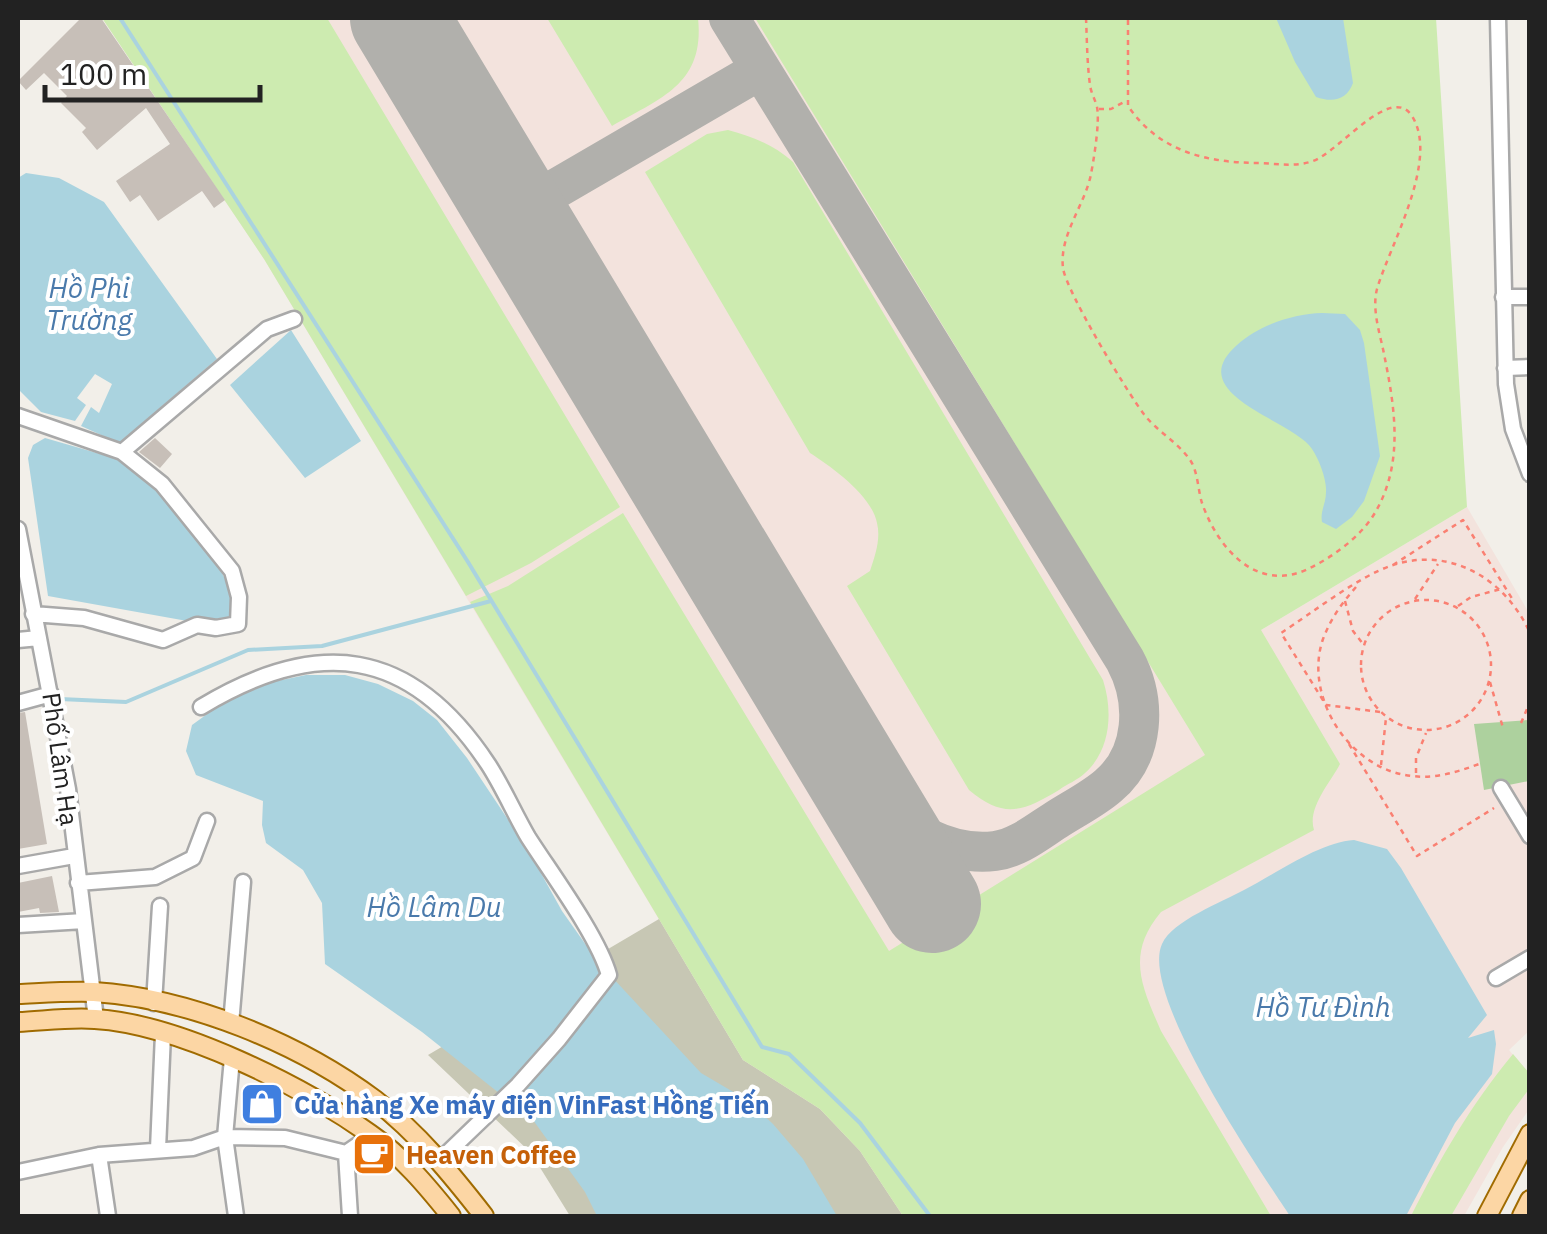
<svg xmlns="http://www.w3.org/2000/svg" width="1547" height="1234" font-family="'IBM Plex Sans',sans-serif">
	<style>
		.military { fill: #f3e3dd }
		.construction { fill: #c7c7b4 }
		.grass { fill: #cdebb0 }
		.forest { fill: #add19e }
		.water { fill: #aad3df }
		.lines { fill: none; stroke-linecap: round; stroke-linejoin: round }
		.stream { stroke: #aad3df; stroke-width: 4 }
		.taxiway { stroke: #b1b0ac; stroke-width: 40 }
		.runway { stroke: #b1b0ac; stroke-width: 98 }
		.building { fill: #c7bfb8 }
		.minor-casing { stroke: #a9a9a9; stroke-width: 19 }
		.major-casing { stroke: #a06b00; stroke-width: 22 }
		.path { stroke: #fa8072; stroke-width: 2.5; stroke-dasharray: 5 5; stroke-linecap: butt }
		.minor { stroke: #fff; stroke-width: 14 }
		.major { stroke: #fcd6a4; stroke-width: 18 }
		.labels { text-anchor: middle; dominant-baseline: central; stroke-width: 8; stroke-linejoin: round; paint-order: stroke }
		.street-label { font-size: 25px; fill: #222; stroke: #fff }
		.shop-label { font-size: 25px; font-weight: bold; fill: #366cbe; stroke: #fff; text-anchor: start }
		.food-label { font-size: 25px; font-weight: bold; fill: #c56008; stroke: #fff; text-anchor: start }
		.water-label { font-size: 28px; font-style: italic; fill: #4a7aab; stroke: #fff }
	</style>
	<rect width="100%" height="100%" fill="#f2efe9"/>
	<path class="military" d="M102,18H875L1261,630L1467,507L1529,613L1530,1030L1509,1050L1529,1073L1530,1108L1503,1147L1464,1216H903L743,1060L264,259Z"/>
	<path class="construction" d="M659,919L743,1060L820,1109L860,1151L903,1216H570L531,1153L428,1055Z"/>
	<path class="grass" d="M102,18H327L620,507L531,563L466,596L264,259Z
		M547,18H698C705,84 661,98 612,126Z
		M755,18H1436L1467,507L1261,630L1340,764C1330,783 1307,808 1314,830L1161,912C1126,954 1141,985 1161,1031L1271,1216H903L860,1151L820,1109L743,1060L470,602L508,586L623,513L889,951L1205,755Z
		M728,130C753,137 773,144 793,162L1103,680C1113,711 1111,750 1085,773C1078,780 1067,784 1059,790C1022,812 1004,819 969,790L847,586L870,571C875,556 881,539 877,523C872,496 832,467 810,453L645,172L707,134Z
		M1513,1054L1529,1073V1089L1509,1116L1451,1216H1411C1441,1157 1470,1106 1513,1054Z"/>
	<path class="forest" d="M1529,720V781L1484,790L1474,724Z"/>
	<path class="water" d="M1276,18H1343L1353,83C1347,100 1333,103 1316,97L1295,62Z
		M26,173L59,178L104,202L217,359L119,443L81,426L91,407L99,413L112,384L95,374L77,398L86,405L75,421L41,412L19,390L18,178Z
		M1322,313L1345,314L1360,330L1364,343L1380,456L1364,501L1352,517L1336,529L1322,522C1320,511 1326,504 1326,492C1327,480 1319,459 1312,449C1294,420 1180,395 1237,345C1259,325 1293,314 1322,313Z
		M291,330L361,441L305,478L230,385Z
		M45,438L135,464L157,479L213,555L234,597L235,619L215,626L48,596L28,458L33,445Z
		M306,675H345L378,684L413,701L437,720L467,758L527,848L562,911L598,962L701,1073L747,1100L773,1124L803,1159L837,1216H597L585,1192L533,1120L422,1032L325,964L322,903L303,870L266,843L262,825L263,801L196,775L186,751L192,725L243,688Z
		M1354,840L1387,849L1401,868L1487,1015L1468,1038L1494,1030L1496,1044L1492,1074L1455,1123L1406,1216H1290C1260,1171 1139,994 1162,944C1172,921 1222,902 1244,890C1275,874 1320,842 1354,840Z"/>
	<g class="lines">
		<path class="stream" d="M120,18L468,562L762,1047L789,1054L860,1123L930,1216
			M60,699L126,702L248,650L322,646L491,601"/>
		<path class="taxiway" d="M729,18L1125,660C1147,701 1145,755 1108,786C1093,799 1073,809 1056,820C1037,832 1018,848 995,851C946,857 906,828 870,800
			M516,212L760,70"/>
		<path class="runway" d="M399,18L932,904"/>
	</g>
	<path class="building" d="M81,18H101L225,200L214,208L202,191L158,221L140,195L130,202L116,181L170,144L146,108L97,150L82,132L86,128L61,103L67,96L44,73L26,90L18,81Z
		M155,438L172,454L160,468L139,452Z
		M25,712L47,844L18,849V713Z
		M52,876L59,912L40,913L39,908L18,912V883Z"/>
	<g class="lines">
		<g class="minor-casing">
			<path id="minor" d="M1498,18L1506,384L1513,429L1530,474
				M1503,297H1530
				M1505,368L1530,367
				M18,416L122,452L162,484L232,571L239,597L238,624L216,628L197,625L163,640L84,618L33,614
				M122,452L267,329L294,319
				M18,529L68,789L96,1019
				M18,640L39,638
				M18,703L51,694
				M201,707C317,637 410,646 488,764C503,787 514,813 528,837C551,873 598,936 609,975L559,1039L518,1085L440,1160
				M1501,788L1530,836
				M18,866L74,856
				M78,883L155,877L193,858L207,821
				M18,925L84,921
				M1496,978L1530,958
				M154,1003L160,906
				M231,1024L243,882
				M232,1058L225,1137L236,1216
				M158,1149L163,1034
				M346,1153L350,1216
				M99,1155L108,1216
				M18,1172L99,1155L193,1148L225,1137L285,1138L346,1153L372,1135"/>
		</g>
		<g class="major-casing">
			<path id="major" d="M18,994C42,993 69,991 94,992C189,998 299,1043 375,1100C418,1133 452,1175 484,1216
				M18,1022C43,1021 69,1017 95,1019C179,1024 302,1086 370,1134C402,1156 427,1186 451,1216
				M1487,1216L1530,1134
				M1522,1216L1530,1200"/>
		</g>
		<path class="path" d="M1086,18C1087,40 1087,63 1090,85C1091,93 1095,99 1097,107C1100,122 1094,158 1091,174C1085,205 1059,235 1063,268C1066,291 1126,390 1143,413C1156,431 1178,442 1190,460C1198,471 1198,491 1202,503C1218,549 1257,593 1308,569C1333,557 1362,536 1376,511C1405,460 1394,403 1383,349C1379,331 1372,308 1377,289C1389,247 1440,160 1412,116C1391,83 1339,152 1313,161C1296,167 1279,164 1261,163C1209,163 1160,153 1128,106V18
			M1099,109H1111L1124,102
			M1393,565L1463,520L1513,600
			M1356,587C1342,603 1331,618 1323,639C1303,697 1350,770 1412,776C1436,779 1457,772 1479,764
			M1415,599L1438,564
			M1361 665a65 65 0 1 1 130 0a65 65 0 1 1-130 0Z
			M1345,601L1353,631L1363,644
			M1458,606L1471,597L1501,589
			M1490,682L1503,728
			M1380,712L1326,705L1281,633C1312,613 1359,576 1393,565C1452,546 1506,580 1530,633
			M1521,723L1530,702
			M1349,744L1417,856L1494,808
			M1381,765L1386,718
			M1416,773V758L1426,733"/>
		<use href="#minor" class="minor"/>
		<use href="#major" class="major"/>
	</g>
	<defs>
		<g id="shop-square" transform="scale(2.25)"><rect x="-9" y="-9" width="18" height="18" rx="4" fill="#3f7fe0" stroke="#fff"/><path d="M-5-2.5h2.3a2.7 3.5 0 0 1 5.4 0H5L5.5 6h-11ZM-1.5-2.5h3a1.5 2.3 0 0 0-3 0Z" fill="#fff"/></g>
		<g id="cafe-square" transform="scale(2.25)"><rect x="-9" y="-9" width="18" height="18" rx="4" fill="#e8710a" stroke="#fff"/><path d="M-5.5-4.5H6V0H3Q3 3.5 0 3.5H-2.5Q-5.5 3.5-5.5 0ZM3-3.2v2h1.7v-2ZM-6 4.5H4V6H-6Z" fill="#fff"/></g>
	</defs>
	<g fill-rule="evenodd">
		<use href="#shop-square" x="262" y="1104"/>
		<use href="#cafe-square" x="374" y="1154"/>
	</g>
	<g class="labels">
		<g class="street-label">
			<text transform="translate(61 759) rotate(82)">Phố Lâm Hạ</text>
		</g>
		<g class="shop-label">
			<text x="294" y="1104">Cửa hàng Xe máy điện VinFast Hồng Tiến</text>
		</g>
		<g class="food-label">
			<text x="406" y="1154">Heaven Coffee</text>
		</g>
		<g class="water-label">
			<text x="89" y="287">Hồ Phi<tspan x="89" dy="32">Trường</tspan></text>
			<text x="434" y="906">Hồ Lâm Du</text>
			<text x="1323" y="1006">Hồ Tư Đình</text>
		</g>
	</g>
	<rect width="1547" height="1234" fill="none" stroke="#222222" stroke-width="40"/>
	<path d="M45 85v15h215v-15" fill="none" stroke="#222222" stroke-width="5"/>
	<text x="60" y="85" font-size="30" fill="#222222" stroke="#ffffff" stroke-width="8" paint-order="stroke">100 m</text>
</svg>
